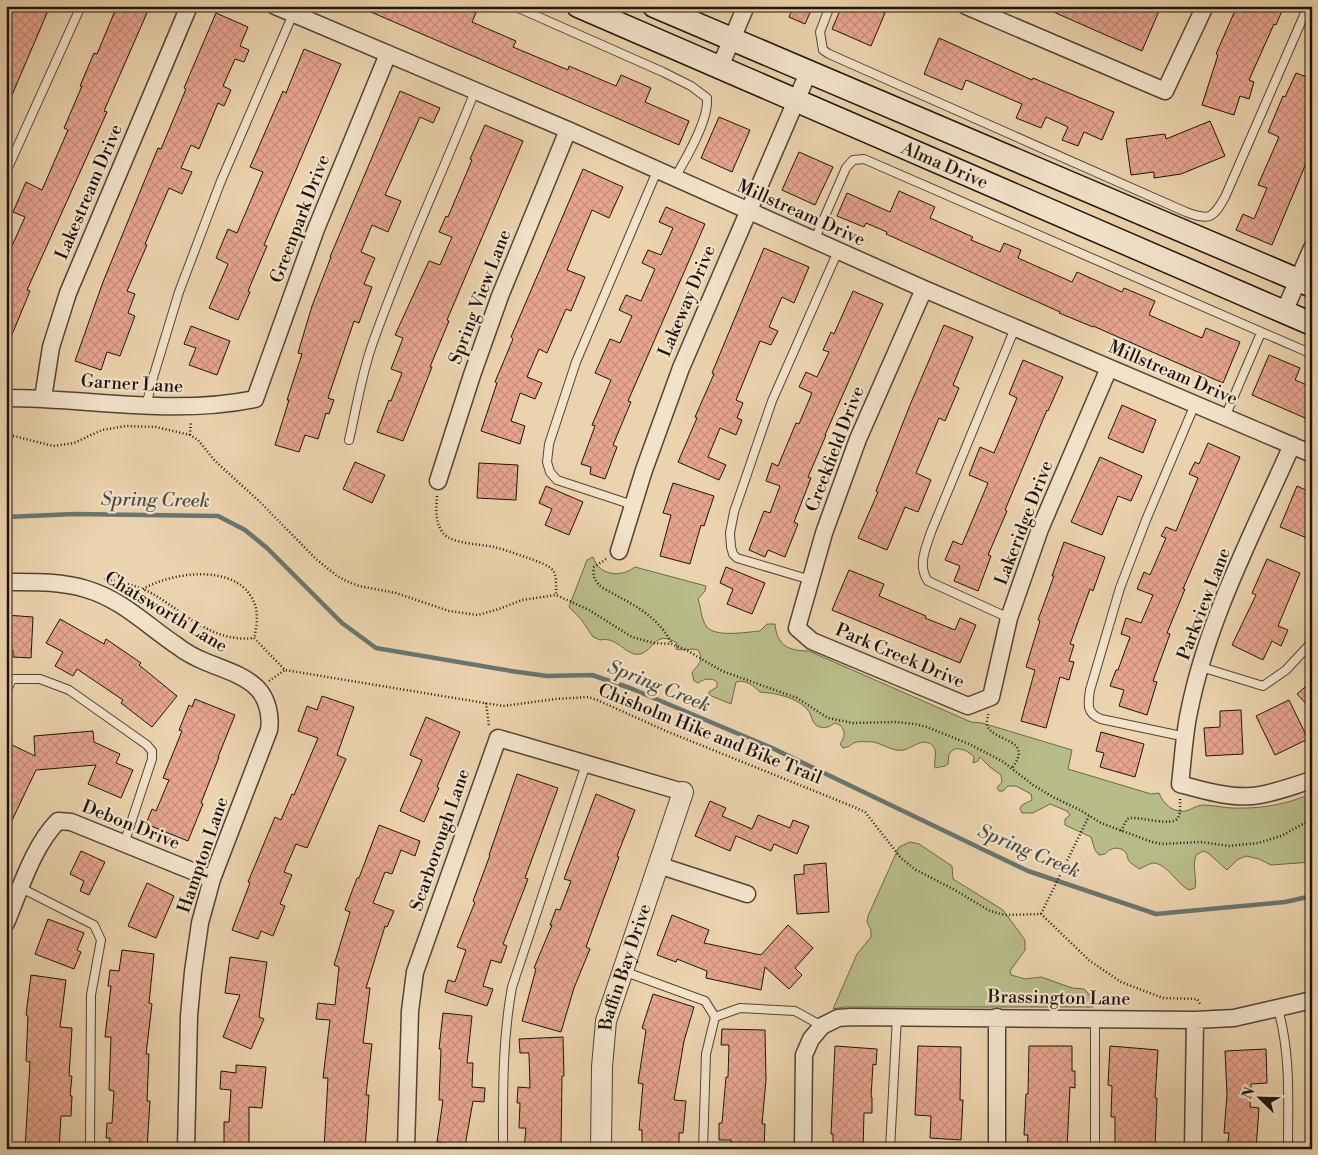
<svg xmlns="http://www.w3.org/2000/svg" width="1318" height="1155" font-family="'Libre Bodoni',serif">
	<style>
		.green { fill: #b8bc89; stroke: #6b684b }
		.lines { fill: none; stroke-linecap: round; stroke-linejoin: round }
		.stream { stroke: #68766f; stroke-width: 4.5 }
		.building { fill: url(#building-cross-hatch); stroke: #1e140d }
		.service-casing { stroke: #514435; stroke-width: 10 }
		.minor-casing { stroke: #514435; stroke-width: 19 }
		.tertiary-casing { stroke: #514435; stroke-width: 22 }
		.secondary-casing { stroke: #1e140d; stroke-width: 25 }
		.path { stroke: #1e140d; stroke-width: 2.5; stroke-dasharray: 1 2.5; stroke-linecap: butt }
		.service { stroke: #f2e2ca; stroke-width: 8 }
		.minor { stroke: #f2e2ca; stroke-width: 16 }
		.tertiary { stroke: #f2e2ca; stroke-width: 20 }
		.secondary { stroke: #f2e2ca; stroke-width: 22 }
		.labels { text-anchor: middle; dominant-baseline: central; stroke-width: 4.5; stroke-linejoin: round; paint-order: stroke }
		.street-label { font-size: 18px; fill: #1e140d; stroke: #f2e2ca }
		.water-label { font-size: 19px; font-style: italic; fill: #494d46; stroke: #f2e2ca }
	</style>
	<defs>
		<pattern id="building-cross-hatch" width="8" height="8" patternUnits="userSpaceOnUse" patternTransform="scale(1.25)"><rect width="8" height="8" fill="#e7a590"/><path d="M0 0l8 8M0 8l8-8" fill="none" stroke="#c68d7b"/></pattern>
	</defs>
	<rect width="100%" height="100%" fill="#ebd3ad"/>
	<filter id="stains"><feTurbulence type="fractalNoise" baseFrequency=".004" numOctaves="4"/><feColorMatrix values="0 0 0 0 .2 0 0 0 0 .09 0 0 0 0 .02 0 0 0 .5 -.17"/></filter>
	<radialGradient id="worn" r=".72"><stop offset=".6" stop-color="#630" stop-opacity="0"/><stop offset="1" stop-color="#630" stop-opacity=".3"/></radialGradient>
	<path class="green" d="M593,557C599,576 621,578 635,567L706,586L705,591L698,599C701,607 701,618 706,626C714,638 747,632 760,631L767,624H775C777,646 789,651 809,651L971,722L982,723L1072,750L1068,769L1151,794L1159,793C1162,800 1167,807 1175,810C1188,815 1193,805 1204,805C1213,805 1223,808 1232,808C1259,809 1287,805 1312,793V862L1271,865L1259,859L1246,856L1237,860L1227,870L1208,853L1203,851L1196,855C1192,866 1197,877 1195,888L1189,890C1177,884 1167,864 1154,863C1150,863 1144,867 1139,869C1136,866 1131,864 1129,861C1127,859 1128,856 1126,853C1120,845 1110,848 1105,854L1099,855L1095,850L1091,837L1065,825V819L1070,815L1067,811L1050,804L1033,813H1022L1020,809L1022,805L1032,800L1031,794L1016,786H1008L1003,791H999L997,788L1002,782L1001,775L990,767L980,757L978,761L973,763L974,757C968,751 962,748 954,749L949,754L948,764L945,766L935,768C933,761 939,751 932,745C924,738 914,746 907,749C895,754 884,744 873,742C869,742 860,741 857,742C851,743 851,747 843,748L840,744C845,737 846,731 840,725L835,723C830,726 826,729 820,727C811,725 813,715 807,709C796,697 775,693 760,692C754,686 745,679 736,682L731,704L709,695V692L717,687V682C711,677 704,679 698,683L694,681L692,673C697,665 705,661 698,650C691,648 681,651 676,649L677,643C654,629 653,652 640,654C626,657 618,636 600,640L593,637L581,619L569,607L587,560Z
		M910,842L919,844L952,866L953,879L1003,910L1025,940V950L1010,971L1011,975L1025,979L1041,977L1072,988L1084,989L1089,994L1093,1007H844L833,1009L857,954L871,937V930L867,922L868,916L899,847Z"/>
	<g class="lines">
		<path class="stream" d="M6,517L74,514L218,516L245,530L267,548L342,623L376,648L511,671L547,676L592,675L630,688L772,748L1028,871L1156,914L1285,902L1312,896"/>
	</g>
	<path class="building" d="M9,6H50L6,109V13Z
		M117,6H150L104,111L107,112L94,141L27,290L30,291L6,349V259L25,217L13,212L26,182L42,190L68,130L64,128L82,86H80L94,53L97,54Z
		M357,6H479L472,22L516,41L513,47L568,70L569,66L616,86L621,75L651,88L645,102L689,121L679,145Z
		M794,6H813L805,24L789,17Z
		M842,6H869L885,13L871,46L832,29Z
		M1040,6H1148L1159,11L1142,51Z
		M1237,6H1284L1276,25L1274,24L1249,80L1254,82L1249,99L1240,96L1234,115L1202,105L1218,55L1216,54Z
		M216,13L248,27L240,46L249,50L244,62L235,59L223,86L231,90L224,106L218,103L199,149L191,145L181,168L192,172L182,194L169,188L145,244L147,245L127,291L135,294L128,313L135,316L120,356L107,352L101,370L75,361L103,282L158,148L161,149L186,89L184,88Z
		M939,38L1032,80L1033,78L1114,112L1102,140L1084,132L1078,146L1062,140L1068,127L1046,117L1041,128L1016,118L1022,104L966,80L962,90L924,74Z
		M304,49L341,64L264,245L267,246L248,291L250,292L238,320L209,308L228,264L216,258L228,229L237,233L263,172L250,167L283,91L286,93Z
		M1296,73L1312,79V149L1272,245L1236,230L1243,214L1254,219L1267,188L1258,185L1279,137L1268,132L1283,96L1285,97Z
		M400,91L440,108L433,123L420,117L385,195L401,201L388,232L372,225L361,252L375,258L364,284L372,287L359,323L354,321L328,398L334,400L329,414L326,413L318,439L305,435L299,452L275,445L289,400H287L302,354L298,353L312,306L331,257H330Z
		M719,117L750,130L732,172L701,158Z
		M1210,121L1225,156L1181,174L1154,178V172L1131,175L1126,139L1165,134L1166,139Z
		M485,125L523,141L447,320L449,321L430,367H432L403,441L377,432L389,400L391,401L402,373L391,369L403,338L395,335L429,261L440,265L452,237L439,232L446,216L448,217L472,160L470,159Z
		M799,152L833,167L815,205L782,190Z
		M583,169L623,187L609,218L592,210L567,270L585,277L571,311L566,309L547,353L539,349L527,377L542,383L535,399L520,393L511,421L525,426L520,444L481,431L497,383L495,382L513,339L511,337Z
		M899,191L935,207L930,218L973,237L971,240L1000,252L1004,243L1021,250L1018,258L1072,282L1077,272L1122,292L1124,288L1155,301L1149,315L1202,338L1206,328L1240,342L1223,383L1093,326V327L1059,313L1060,312L886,234L887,232L866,223L864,227L837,216L847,193L890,212Z
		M666,207L705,224L628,401L631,402L613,445L617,447L605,479L590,474L591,467L581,464L595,426L592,425L611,380L595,373L610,339L620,343L632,316L619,310L626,295L641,301L655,269L642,263L648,250L661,255L673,228L659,222Z
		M764,248L809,267L794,303L782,297L769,327L778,331L771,345L760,341L736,400L743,403L737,418L742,420L736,435L720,428L708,457L726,465L719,480L678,462L697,418L695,417L714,374L712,373Z
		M853,291L883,304L825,435H826L808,477L811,478L794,522L798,524L785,557L768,550L765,557L749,550L764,511L770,513L780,486L766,481L772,463L778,466L796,423L799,424L812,393L799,387L806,372L817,377L829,352L823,350L831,332L834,334Z
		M944,325L973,337L953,385L959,388L945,421L939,418L916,473L931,480L918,512L905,507L887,550L858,538L878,492L876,491L910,405Z
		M191,326L230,341L217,375L189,365L196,348L184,344Z
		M1269,355L1300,368L1295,380L1312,387V421L1252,395Z
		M1023,360L1063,377L1048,411L1047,410L1005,510L1007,511L988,555L991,556L978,591L954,581L960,566L945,560L953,541L962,545L988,483L969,475L980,447L994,453L1017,398L1009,394Z
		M1122,405L1156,420L1143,453L1108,438Z
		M1208,443L1240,457L1183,589H1185L1167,633L1170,634L1153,681L1157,682L1147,715L1119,706L1124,690L1110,686L1116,670H1118L1130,637L1121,634L1126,618L1141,623L1153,595L1137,589L1144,572L1150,575L1166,538L1161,536L1166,527L1176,531L1198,478L1189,474L1195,462L1199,464Z
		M1100,457L1142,476L1131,501L1118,496L1102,535L1071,522Z
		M355,462L385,475L372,503L343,489Z
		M479,463L518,465L516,500L477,498Z
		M673,483L714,496L704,526L701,525L690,564L660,556L671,515L663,513Z
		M546,486L583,502L569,535L545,525L552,509L539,503Z
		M1297,486L1312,493V540L1280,527Z
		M1064,542L1105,557L1093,591L1090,589L1070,644L1074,645L1069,661L1074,662L1069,680L1060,677L1046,728L1021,721L1035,670L1026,667L1040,621L1038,620L1054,576H1052Z
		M1267,559L1300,573L1278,626L1288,630L1281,646L1272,641L1263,660L1232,645L1256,595L1252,593Z
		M726,567L765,583L752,614L727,604L733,589L720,583Z
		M849,570L884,584L879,596L926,616L925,618L955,630L960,618L976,625L960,663L832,610Z
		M6,615L33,617L31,658L13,657V650H6Z
		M60,619L104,644L106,639L141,663L139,665L177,696L152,727L121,703L123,700L77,669L73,676L55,666L63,652L46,643Z
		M1312,681V710L1297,694Z
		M322,696L354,707L337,755L346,759L307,848L296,844L284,872L292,875L280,904L285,906L273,936L261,931L258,939L232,930L250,883L248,882L275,817L281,820L292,794L294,795L318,738L298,731L307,706L317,710Z
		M195,699L235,715L218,757H219L201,803L203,804L188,841L146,824L152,809L156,811L169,780L163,778L182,731L179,730L189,705L192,707Z
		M1289,700L1308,739L1275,755L1256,716Z
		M1241,710L1243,754L1206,756L1204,728L1220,727V711Z
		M426,717L460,732L437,787L439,788L424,822L400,811L422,760L410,755Z
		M93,731L94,742L120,754L116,763L133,770L121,798L88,784L96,765L36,770L6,833V742L35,756L34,736Z
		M1101,732L1144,744L1135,777L1100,767L1104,753L1096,751Z
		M517,774L558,788L525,878L528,879L503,944L507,946L501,963L491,960L483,986L493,989L487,1006L445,992L448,980L455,982L466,950L457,947L475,902L473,901L490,855H489Z
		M596,794L635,810L617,856L619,857L586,947L590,949L574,988L561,1032L522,1021L536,969L534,968L552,925H550L556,909L560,910L571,881L564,879Z
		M710,801L726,808L722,816L752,829L758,815L790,828L793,820L809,826L797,854L774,844L771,851L736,836L730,851L695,836Z
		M379,825L420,841L415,856L401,850L392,874L385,872L373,903L394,911L387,927L385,926L366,988H370L363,1043L372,1044L366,1095H369L365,1149H324L328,1078H323L330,1020L316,1019L318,1003L335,1005L339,967L334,965L350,912L345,910L357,878H359Z
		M81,851L105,862L89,895L80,891L84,881L70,874Z
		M826,863L829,912L797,914L794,875L804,874V865Z
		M147,883L174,896L156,938L128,926Z
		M672,915L709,930L704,943L761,955L788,925L813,948L795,968L802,975L789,989L765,967L761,990L706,978L707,971L677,959L676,962L657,955Z
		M48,919L84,933L77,950L81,952L74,969L35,954Z
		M122,950L154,954L149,1003L152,1004L146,1054H149L147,1101H150L147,1149H109L110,1138H106L107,1123H112L114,1091L109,1090L111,1037H105L111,986H108L110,970L119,971Z
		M230,957L267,962L259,1017L264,1019L251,1049L223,1037L240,995L225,993Z
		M31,975L66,980L60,1027L72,1028L69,1076H72L70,1096H72L71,1116H61L59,1149H25L30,1062L26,1061L28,1016L26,1015Z
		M653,994L694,1007L684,1041L674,1100L686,1101L683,1133H679V1149H642V1130H639L643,1084L638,1083L646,1030L642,1028Z
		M443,1013L472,1016L467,1063H473L472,1087L485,1088L484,1102L473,1101L465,1146L437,1142L443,1100H439L441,1049H439Z
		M722,1029L765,1030L766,1080L762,1124H765L764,1149H731V1140H719V1123H722L726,1077H728L729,1045H721Z
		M563,1037L564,1076H562L561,1149H524L526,1128H519L520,1103H517L518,1087L530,1088L529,1053H520L519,1039Z
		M835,1046L877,1049L876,1065L873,1064L871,1097H872V1113H864L863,1149H833V1134H831Z
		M918,1046L961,1047L960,1100H963L961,1140L930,1138L931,1116L915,1115Z
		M1029,1046H1072V1071H1075V1088L1070,1087L1067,1149H1027L1028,1135H1024L1026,1094H1028Z
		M1110,1046L1158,1050L1155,1098H1157L1155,1149H1115V1117H1111L1112,1086L1108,1085Z
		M1266,1049L1267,1083L1251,1084L1250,1107L1259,1108L1256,1149H1227L1229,1133H1224L1227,1095L1225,1051Z
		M236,1065L266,1067L262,1108L249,1107V1149H224V1122H229L231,1090L220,1089L221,1071L236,1073Z"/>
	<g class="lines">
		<g class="service-casing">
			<path id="service" d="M514,6L663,72L691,86L707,98C709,120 686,159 674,179
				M830,6L820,32L823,50L829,54L1186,212C1210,221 1213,218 1225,197L1308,6
				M6,172L81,6
				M814,241L846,168L853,160L864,159L1312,354
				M146,407L152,381L179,292L221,181L293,14
				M1225,417L1261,333
				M349,440C356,410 361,378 371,348C401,261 441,177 475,91
				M633,505L557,480L550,472L547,462L549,444L576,362L657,171
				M811,580L737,558L733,554L731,547L730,533L734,512L772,401L838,251
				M1009,618L928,581C917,565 926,548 931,532L1015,328
				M1201,667L1263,686L1286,670L1312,642
				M6,679H40L69,690L147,745L152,751V759L124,844
				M6,692L12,679
				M1186,737L1101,719C1086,713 1088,704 1090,690L1120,588L1146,520L1195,404
				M21,888L94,925L101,940L91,995L90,1149
				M623,971L705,1001L715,1017L740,1008L795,1011L822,1026
				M1278,1009C1291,1055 1288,1101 1288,1149
				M503,1149C503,1095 502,1041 512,987L586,764
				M703,1149L706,1054L715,1017
				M890,1149L897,1017
				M1095,1149V1018"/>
		</g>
		<g class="minor-casing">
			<path id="minor" d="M275,6L568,130L924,289L1312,454
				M966,6L1165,91L1205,6
				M719,69L746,6
				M924,289L858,439L824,533L797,628L812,641L968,706L991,697L1009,618L1040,529L1109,368
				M1284,312L1312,248
				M6,398C91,398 170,416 255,399L316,229L388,54
				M43,398L51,347L68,293L189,6
				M1292,445C1254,531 1207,620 1189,712C1184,735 1183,760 1180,784C1202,790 1228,798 1252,796C1273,794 1292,786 1312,780
				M438,481L472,375L500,296L568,130
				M619,551L644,470L681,368L808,73
				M6,582C33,582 60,581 86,589C123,600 146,625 176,645C185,652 196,658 206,662C223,669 244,675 257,688C268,699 271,717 269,730L212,879L200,923L193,972L189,1016L186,1149
				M658,865L747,894
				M6,923C20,890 33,846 58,821L71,822L212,879
				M406,1149L410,1011L415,972L498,738L683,792
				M803,1149L804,1055L811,1039L822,1026L838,1018L851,1017L1195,1020L1234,1018L1312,1000
				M997,1149V1017
				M1193,1149L1195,1020"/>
		</g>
		<g class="tertiary-casing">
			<g id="tertiary">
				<path id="s1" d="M601,1149L602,1067L606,1021L683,792"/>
			</g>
		</g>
		<g class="secondary-casing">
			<g id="secondary">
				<path id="s2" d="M578,6L1312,324"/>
				<path d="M654,6L1312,286"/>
			</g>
		</g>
		<path class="path" d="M190,435L191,421
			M6,436H14L53,446L74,443L102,430L126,426L156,427L190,435L198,440L215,461L260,502L316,559L336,575L346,581L359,586L396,593L449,611L478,615L499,609L522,600L556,595L589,610L632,637L654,643L672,644L688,651L722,671L797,698L828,718L853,723L896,722L915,724L927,727L969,744L1002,761L1033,785L1053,797L1080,810L1101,823L1152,842L1162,844L1201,842L1229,846L1258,843L1281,836L1312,819
			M437,496C436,509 435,522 443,533C451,544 481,544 494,547C506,550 519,555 531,559C538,562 550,565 554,572C557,578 556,588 556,595
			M606,559L594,567C592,576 595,582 603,588C631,604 657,614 672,644
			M104,579C120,582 139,586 153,594C185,613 213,643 254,638
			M143,589C172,572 235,563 253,600C259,611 257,626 254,638
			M254,638L285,670L503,706L556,699L588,697L597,700L666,731L854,807L865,812L901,858L916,870L953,889L990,911L1005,915L1041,914L1090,961L1121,982L1163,998L1197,999L1200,1004
			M269,681L285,670
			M486,703L489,726
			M988,714C988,717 986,722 987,725C992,742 1035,738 1012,768
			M1121,831L1127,819L1131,818C1142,817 1172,827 1178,818C1181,812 1180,804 1180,798
			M1041,914L1089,816"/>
		<use href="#service" class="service"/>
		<use href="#minor" class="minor"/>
		<use href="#tertiary" class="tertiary"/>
		<use href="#secondary" class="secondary"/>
	</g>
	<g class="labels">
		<g class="street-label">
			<text stroke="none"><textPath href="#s2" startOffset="400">Alma Drive</textPath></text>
			<text transform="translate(89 192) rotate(-67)">Lakestream Drive</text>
			<text transform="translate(801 213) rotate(24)">Millstream Drive</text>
			<text transform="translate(300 219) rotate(-69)">Greenpark Drive</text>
			<text transform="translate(480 297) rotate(-69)">Spring View Lane</text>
			<text transform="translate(687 301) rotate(-67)">Lakeway Drive</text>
			<text transform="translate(1173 373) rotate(23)">Millstream Drive</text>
			<text transform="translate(132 384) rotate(3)">Garner Lane</text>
			<text transform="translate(835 449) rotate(-69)">Creekfield Drive</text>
			<text transform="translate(1024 523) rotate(-69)">Lakeridge Drive</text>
			<text transform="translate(1204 604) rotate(-69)">Parkview Lane</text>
			<text transform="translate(166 612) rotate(31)">Chatsworth Lane</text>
			<text transform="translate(900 656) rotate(23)">Park Creek Drive</text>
			<text transform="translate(710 734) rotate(22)">Chisholm Hike and Bike Trail</text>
			<text transform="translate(131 825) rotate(22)">Debon Drive</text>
			<text transform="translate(440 840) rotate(-71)">Scarborough Lane</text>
			<text transform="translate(203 855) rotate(-71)">Hampton Lane</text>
			<text stroke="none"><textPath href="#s1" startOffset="185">Baffin Bay Drive</textPath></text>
			<text transform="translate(1059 998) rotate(1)">Brassington Lane</text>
		</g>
		<g class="water-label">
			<text transform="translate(155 500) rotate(1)">Spring Creek</text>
			<text transform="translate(659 686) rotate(22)">Spring Creek</text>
			<text transform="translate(1029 851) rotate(23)">Spring Creek</text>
		</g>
	</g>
	<rect width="1318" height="1155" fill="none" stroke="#ebd3ad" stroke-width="25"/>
	<rect x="8" y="8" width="1303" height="1140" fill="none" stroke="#1e140d" stroke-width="2.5"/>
	<rect x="12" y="12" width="1293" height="1130" fill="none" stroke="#1e140d"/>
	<g transform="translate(1260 1098) rotate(293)" stroke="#f2e2ca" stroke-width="4" paint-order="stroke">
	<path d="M0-4L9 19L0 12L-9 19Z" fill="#1e140d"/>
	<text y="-8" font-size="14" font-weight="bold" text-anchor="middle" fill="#1e140d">N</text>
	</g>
	<rect width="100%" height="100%" filter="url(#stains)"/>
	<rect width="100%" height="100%" fill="url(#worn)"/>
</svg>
